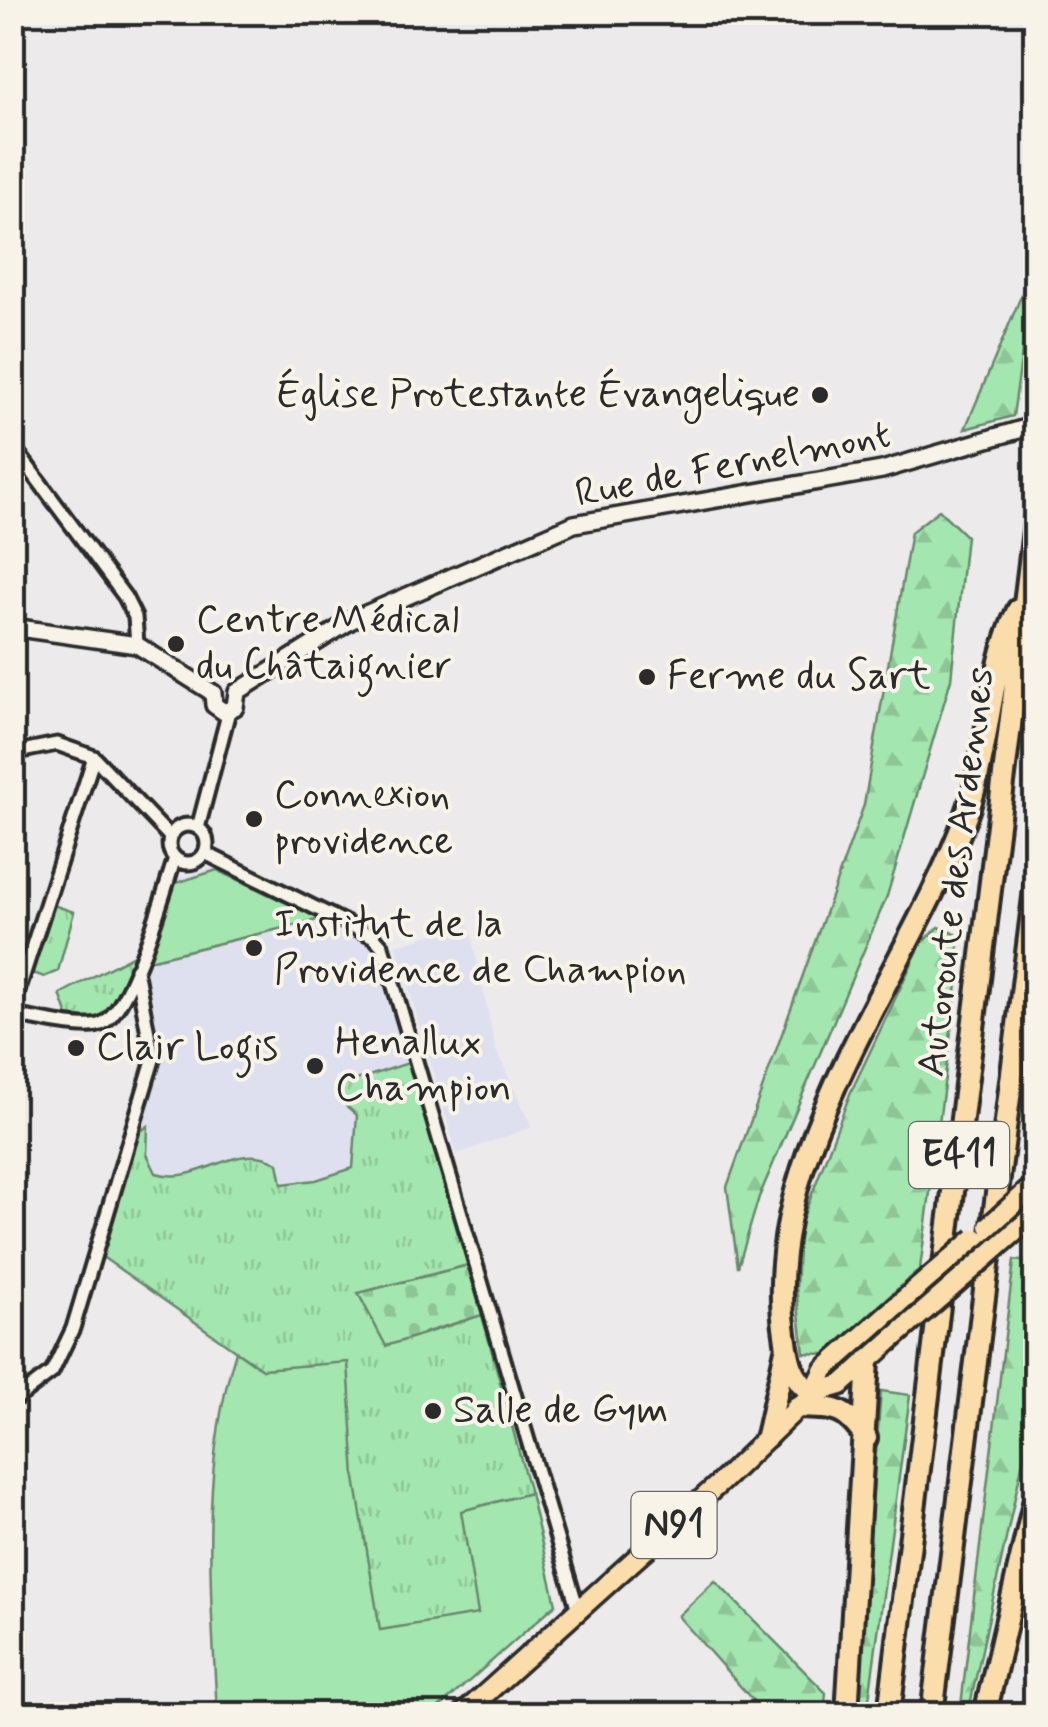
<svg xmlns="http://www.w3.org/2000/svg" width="1048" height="1727" font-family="Mynerve,sans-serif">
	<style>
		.built { fill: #dfe0ef }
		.grass { fill: #a4e6af; stroke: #68886d; stroke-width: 2.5 }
		.forest { fill: url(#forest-firs); stroke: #68886d; stroke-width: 2.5 }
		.cemetery { fill: url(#cemetery-stones); stroke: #68886d; stroke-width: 2.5 }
		.park { fill: url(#park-tufts); stroke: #68886d; stroke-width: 2.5 }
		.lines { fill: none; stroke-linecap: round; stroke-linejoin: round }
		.minor-casing { stroke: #2b2b2b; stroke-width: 19 }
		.tertiary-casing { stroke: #2b2b2b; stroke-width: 22 }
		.primary-casing { stroke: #2b2b2b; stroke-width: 25 }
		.motorway-casing { stroke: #2b2b2b; stroke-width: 28 }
		.minor { stroke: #f7f3e8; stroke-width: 11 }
		.tertiary { stroke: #f7f3e8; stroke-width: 15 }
		.primary { stroke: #fbdcab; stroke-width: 18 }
		.motorway { stroke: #fbdcab; stroke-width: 20 }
		.primary-bridge-casing { stroke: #2b2b2b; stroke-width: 25; stroke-linecap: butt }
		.primary-bridge { stroke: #fbdcab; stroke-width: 18 }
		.poi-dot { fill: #2b2b2b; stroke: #f7f3e8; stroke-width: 4 }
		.labels { text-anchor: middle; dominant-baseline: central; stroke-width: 8; stroke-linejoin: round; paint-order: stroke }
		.shield { fill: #f7f3e8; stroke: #686764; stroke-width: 2.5 }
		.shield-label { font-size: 38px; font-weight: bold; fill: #2b2b2b }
		.poi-label { font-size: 40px; fill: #2b2b2b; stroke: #f7f3e8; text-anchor: start }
		.street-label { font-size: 40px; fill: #2b2b2b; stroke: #f7f3e8 }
	</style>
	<defs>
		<pattern id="forest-firs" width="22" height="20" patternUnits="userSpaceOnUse" patternTransform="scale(2.5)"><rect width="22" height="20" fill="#a4e6af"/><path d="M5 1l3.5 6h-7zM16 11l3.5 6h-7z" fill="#8dc597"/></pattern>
		<pattern id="cemetery-stones" width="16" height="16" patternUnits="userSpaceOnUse" patternTransform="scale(2.5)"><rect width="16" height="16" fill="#a4e6af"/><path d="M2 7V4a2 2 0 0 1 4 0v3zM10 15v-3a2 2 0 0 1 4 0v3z" fill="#8dc597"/></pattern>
		<pattern id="park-tufts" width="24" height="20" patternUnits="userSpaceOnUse" patternTransform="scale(2.5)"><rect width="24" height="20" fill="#a4e6af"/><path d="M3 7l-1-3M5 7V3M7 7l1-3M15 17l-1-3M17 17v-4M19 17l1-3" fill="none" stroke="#8dc597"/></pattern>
	</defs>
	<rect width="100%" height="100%" fill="#eceaeb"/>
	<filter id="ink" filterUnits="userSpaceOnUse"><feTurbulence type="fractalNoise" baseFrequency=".01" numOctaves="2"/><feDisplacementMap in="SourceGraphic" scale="20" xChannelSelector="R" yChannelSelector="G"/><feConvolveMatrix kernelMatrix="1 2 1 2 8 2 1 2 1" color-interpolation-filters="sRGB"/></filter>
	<g filter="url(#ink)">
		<path class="built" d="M218,866L378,946L485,1317L412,1346L112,1218L156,1064L142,975L170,880Z
			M469,924L496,1050L532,1127L457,1154L396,945Z"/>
		<path class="grass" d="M217,870L321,919L149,960L173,884Z
			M236,1351L262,1369L348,1361L461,1510L530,1493L556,1604L432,1714H217C211,1592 199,1470 236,1351Z"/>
		<path class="forest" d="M1035,263L1013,416L965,429Z
			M939,510L966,536L951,679L887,896L759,1197L738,1267L727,1187L864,805L911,532Z
			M939,927L958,935V977L920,1269L825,1354L804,1353L796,1288L799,1228L850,1094L921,944Z
			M1014,1260L1035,1263V1405L968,1714H960Z
			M881,1391L910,1395L867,1714H855Z
			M715,1581L826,1693L824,1714H765L678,1616Z"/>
		<path class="cemetery" d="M468,1265L482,1315L424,1333V1339L386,1347L358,1293Z"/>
		<path class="park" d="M50,904L74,912L58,971L44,977L28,971Z
			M132,956L136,962L119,1001L95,1023L69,1019L60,994Z
			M411,1062L468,1265L358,1293L386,1346L482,1315L530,1493L461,1511L478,1614L380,1630L355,1478L348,1362L262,1369L101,1256L138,1133L148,1126L147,1154L156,1173C201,1187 234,1138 278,1163L282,1184L316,1180L353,1168L357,1115L345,1105L338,1086Z"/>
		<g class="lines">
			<g class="minor-casing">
				<path id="minor" d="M12,445L125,597L135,617L137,645
					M12,753L57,744L94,757L170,837
					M169 844a19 19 0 1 1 38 0a19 19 0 1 1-38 0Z
					M198,828L229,711
					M205,853L374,937L382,946L578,1610
					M12,1010L94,757
					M12,1015C33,1018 80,1030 98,1025C130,1018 164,890 175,858
					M12,1402L52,1372L73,1328L153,1060L136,969"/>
			</g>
			<g class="tertiary-casing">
				<path id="tertiary" d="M12,627L137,645L213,693
					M237,692L352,620L574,524L882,470L1036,425
					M213,693L214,705L224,712L235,707L237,692"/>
			</g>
			<g class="primary-casing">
				<path id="primary" d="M813,1393L841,1385L889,1342
					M463,1714L722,1481L813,1393L825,1369L886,1315"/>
			</g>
			<g class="motorway-casing">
				<path id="motorway" d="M813,1393C791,1380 788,1357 785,1334C758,1156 906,977 966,816C990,750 987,675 1018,610
					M797,1407C834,1408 844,1406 866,1438
					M767,1436L786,1350
					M847,1714L868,1361
					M889,1714L1036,514
					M932,1714L1036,881
					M985,1714L1036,1495"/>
			</g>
			<use href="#minor" class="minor"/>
			<use href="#tertiary" class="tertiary"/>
			<use href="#primary" class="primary"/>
			<use href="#motorway" class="motorway"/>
			<g class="primary-bridge-casing">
				<path id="primary-bridge" d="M989,1226L1031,1188
					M886,1315L975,1238
					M889,1342L1032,1217"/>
			</g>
			<use href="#primary-bridge" class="primary-bridge"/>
		</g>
	</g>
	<g class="poi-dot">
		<circle cx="820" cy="395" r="10"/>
		<circle cx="176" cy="644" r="10"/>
		<circle cx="647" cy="677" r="10"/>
		<circle cx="254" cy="819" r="10"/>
		<circle cx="254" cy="948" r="10"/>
		<circle cx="76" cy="1048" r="10"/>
		<circle cx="315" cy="1066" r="10"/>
		<circle cx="433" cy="1411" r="10"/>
	</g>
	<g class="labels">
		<g class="shield">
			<rect x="909" y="1122" width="100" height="66" rx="8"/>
			<rect x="631.5" y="1492" width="85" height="66" rx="8"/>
		</g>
		<g class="shield-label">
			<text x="959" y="1155">E411</text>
			<text x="674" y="1525">N91</text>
		</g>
		<g class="poi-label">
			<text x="800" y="395" text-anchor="end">Église Protestante Évangelique</text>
			<text x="196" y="621">Centre Médical<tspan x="196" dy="46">du Châtaignier</tspan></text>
			<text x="667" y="677">Ferme du Sart</text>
			<text x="274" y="796">Connexion<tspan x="274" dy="46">providence</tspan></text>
			<text x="274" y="925">Institut de la<tspan x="274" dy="46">Providence de Champion</tspan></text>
			<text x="335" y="1043">Henallux<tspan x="335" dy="46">Champion</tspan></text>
			<text x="96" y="1048">Clair Logis</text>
			<text x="453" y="1411">Salle de Gym</text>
		</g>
		<g class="street-label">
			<text transform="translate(733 465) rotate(-11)">Rue de Fernelmont</text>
			<text transform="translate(957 872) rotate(-83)">Autoroute des Ardennes</text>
		</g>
	</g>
	<rect width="1048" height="1727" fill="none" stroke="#f7f3e8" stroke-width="50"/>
	<rect x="25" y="25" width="998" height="1677" fill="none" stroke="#2b2b2b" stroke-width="4" filter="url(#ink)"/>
</svg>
